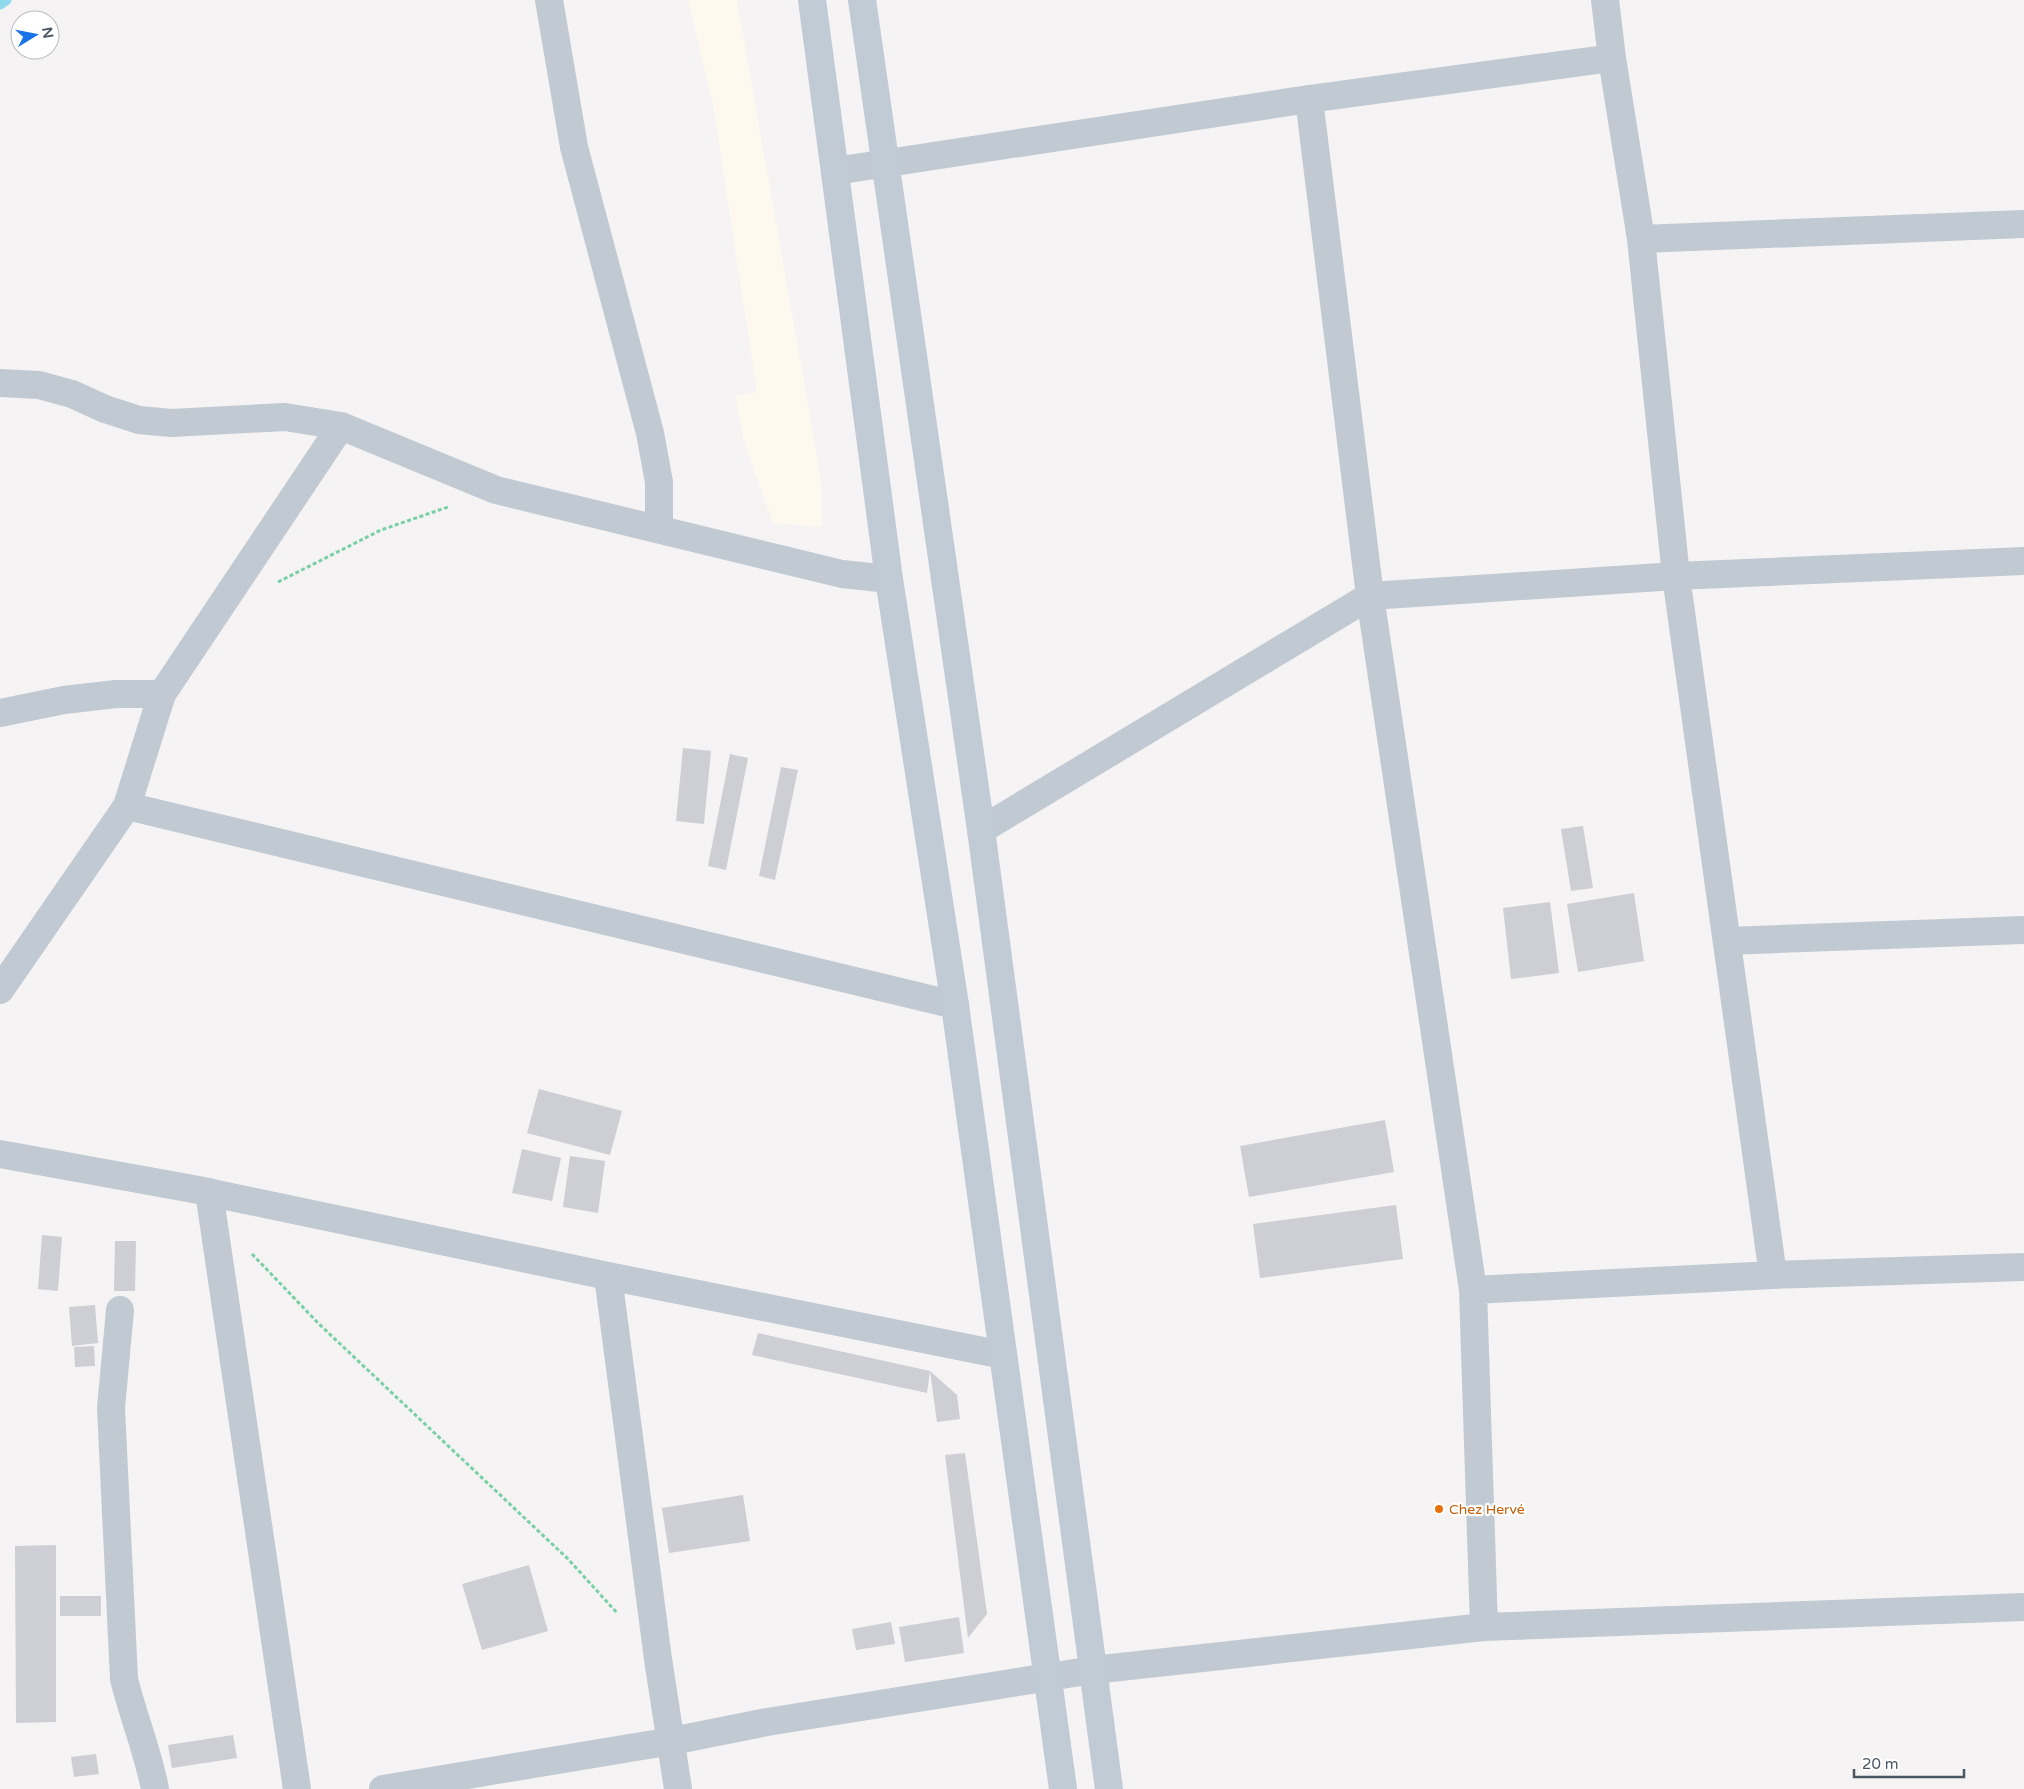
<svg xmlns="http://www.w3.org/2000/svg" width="2024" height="1789" font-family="'Varela Round',sans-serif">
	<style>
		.commercial { fill: #fdf9ef }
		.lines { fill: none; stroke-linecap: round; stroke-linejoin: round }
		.stream { stroke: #90daee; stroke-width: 11 }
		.building { fill: #cdcfd5 }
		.path { stroke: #7ad0a6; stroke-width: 3; stroke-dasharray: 4 2.5; stroke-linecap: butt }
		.street { stroke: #c1cad2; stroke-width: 28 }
		.secondary { stroke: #c1cbd6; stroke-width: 28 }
		.food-dot { fill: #e8710a; stroke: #fff; stroke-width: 2 }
		.labels { text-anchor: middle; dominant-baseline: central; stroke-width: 4.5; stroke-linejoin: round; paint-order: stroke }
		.food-label { font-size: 14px; fill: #c56008; stroke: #fff; text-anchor: start }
	</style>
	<rect width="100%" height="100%" fill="#f5f3f3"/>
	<path class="commercial" d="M688,0H737L821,479L822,527L773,523L743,439L735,396L757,392L713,105Z"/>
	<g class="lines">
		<path class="stream" d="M0,4L6,0"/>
	</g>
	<path class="building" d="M683,748L711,751L704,824L676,821Z
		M730,754L748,758L726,870L708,866Z
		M781,767L798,770L775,880L759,876Z
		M1583,826L1593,888L1571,891L1561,829Z
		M1634,893L1644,961L1578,972L1567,904Z
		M1550,902L1559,973L1511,979L1503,908Z
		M539,1089L622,1111L610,1155L527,1133Z
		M1385,1120L1394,1172L1249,1197L1240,1146Z
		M522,1149L561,1158L552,1201L512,1193Z
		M570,1156L605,1161L598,1213L563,1207Z
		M1396,1205L1403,1259L1260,1278L1253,1224Z
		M42,1235L62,1237L58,1291L38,1289Z
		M115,1241H136L135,1291H114Z
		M95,1305L98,1343L72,1346L69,1307Z
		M758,1333L930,1371L927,1393L752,1355Z
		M94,1346L95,1366L75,1367L74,1347Z
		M930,1371L957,1395L960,1419L937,1422Z
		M965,1453L987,1614L968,1638L945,1455Z
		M743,1495L750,1541L669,1553L662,1508Z
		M56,1545V1722L16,1723L15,1546Z
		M529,1565L548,1631L482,1650L462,1584Z
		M60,1596H101V1616H60Z
		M959,1617L964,1653L905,1662L899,1627Z
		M891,1622L895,1644L856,1650L852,1629Z
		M233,1735L237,1758L172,1768L168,1745Z
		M96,1754L99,1774L74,1777L71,1757Z"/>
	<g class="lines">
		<path class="path" d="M278,582L381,530L448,507
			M252,1254L319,1324L568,1559L618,1614"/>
		<path class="street" d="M549,0L574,147L650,433L659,482V529
			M1605,0L1612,58L1641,239L1676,576L1773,1275
			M1309,99L1370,596L1473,1290L1484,1627
			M835,171L1309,99L1612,58
			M1641,239L2024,224
			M0,383L39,385L72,394L105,409L139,420L171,423L285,417L341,426L496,490L842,574L889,579
			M0,713L64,700L116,694H162
			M127,806L955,1005
			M981,830L1370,596L1676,576L2024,561
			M1727,941L2024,930
			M0,990L127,806L162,694L341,426
			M0,1154L193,1189L608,1276L1003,1355
			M209,1192L297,1789
			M608,1276L658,1659L678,1789
			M1473,1290L1773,1275L2024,1267
			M120,1310L111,1408L124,1679C133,1716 148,1752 155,1789
			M383,1789L672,1741L767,1722L1093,1670L1484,1627L2024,1607"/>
		<path class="secondary" d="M812,0L889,579L955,1005L1063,1789
			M862,0L981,830L1109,1789"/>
	</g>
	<circle class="food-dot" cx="1439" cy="1509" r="5"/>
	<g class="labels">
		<g class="food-label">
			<text x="1449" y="1509">Chez Hervé</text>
		</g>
	</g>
	<g transform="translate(35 35) rotate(80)"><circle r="24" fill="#ffffff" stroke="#b7bbc0"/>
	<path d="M0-4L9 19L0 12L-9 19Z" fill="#1a73e8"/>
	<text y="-8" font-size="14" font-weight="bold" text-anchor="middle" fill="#4a5661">N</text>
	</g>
	<path d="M1854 1769v8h110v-8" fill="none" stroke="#4a5661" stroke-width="2.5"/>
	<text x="1862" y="1769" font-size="15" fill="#4a5661" stroke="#ffffff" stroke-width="4" paint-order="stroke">20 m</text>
</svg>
